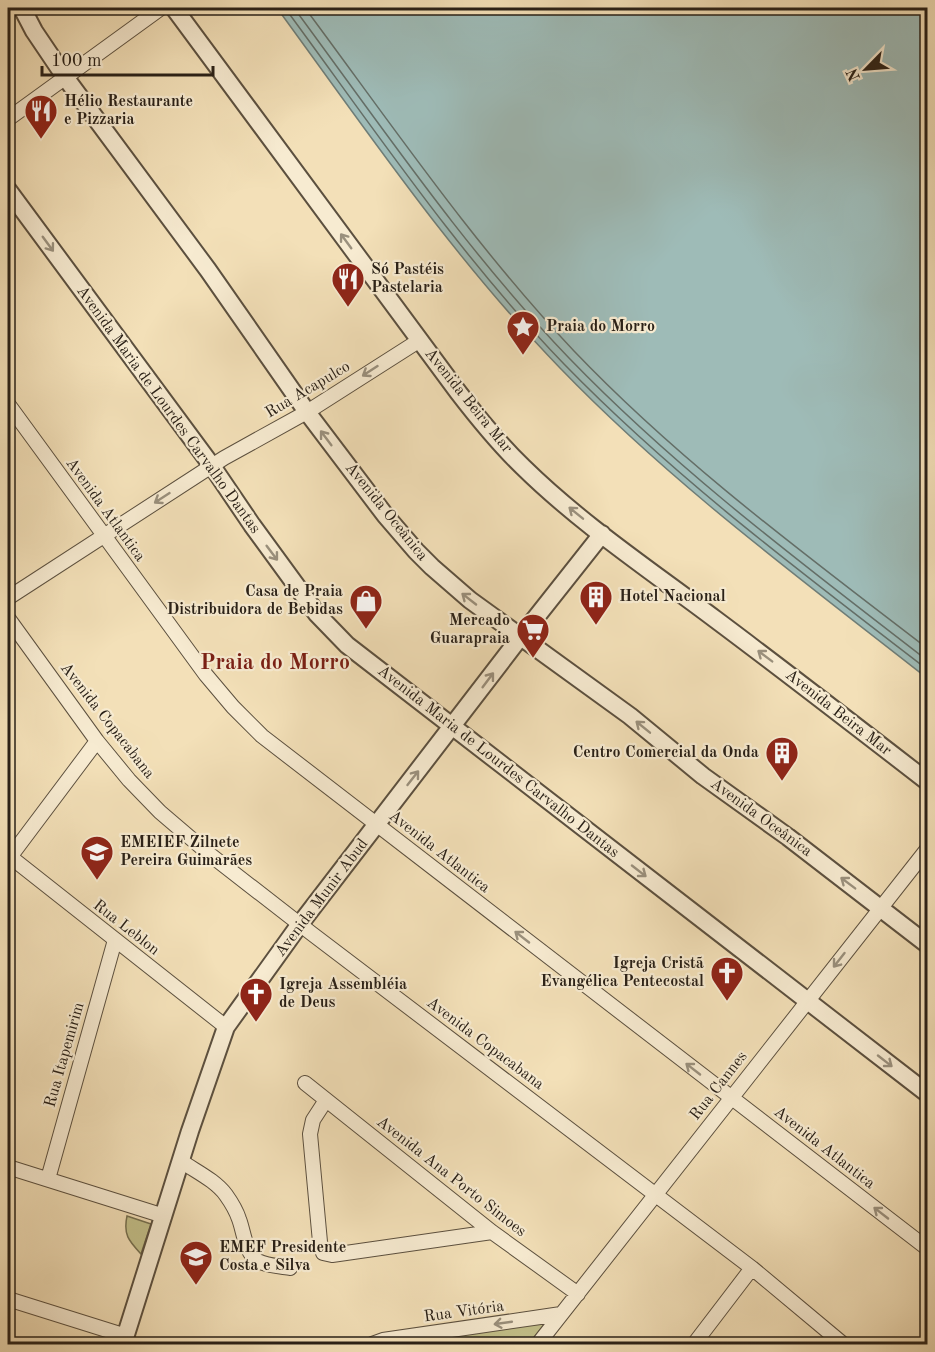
<svg xmlns="http://www.w3.org/2000/svg" width="935" height="1352" font-family="'Old Standard TT',serif">
	<style>
		.green { fill: #c3c08a; stroke: #767050; stroke-width: 1.5 }
		.water { fill: #9ebbb7; stroke: #6f7d77; stroke-width: 1.5 }
		.lines { fill: none; stroke-linecap: round; stroke-linejoin: round }
		.shore { stroke: #646e67; stroke-width: 1.5 }
		.minor-casing { stroke: #5c503f; stroke-width: 16 }
		.tertiary-casing { stroke: #5c503f; stroke-width: 20 }
		.minor { stroke: #f7ebd1; stroke-width: 14 }
		.tertiary { stroke: #f7ebd1; stroke-width: 16 }
		.oneway { stroke: #9a907d }
		.labels { text-anchor: middle; dominant-baseline: central; stroke-width: 4.5; stroke-linejoin: round; paint-order: stroke }
		.poi-label { font-size: 16px; font-weight: bold; fill: #292017; stroke: #f7ebd1; text-anchor: start }
		.street-label { font-size: 16px; fill: #292017; stroke: #f7ebd1 }
		.district-label { font-size: 22px; font-weight: bold; fill: #7a1f14; stroke: #f7ebd1 }
	</style>
	<rect width="100%" height="100%" fill="#f3e0b8"/>
	<filter id="stains"><feTurbulence type="fractalNoise" baseFrequency=".00333" numOctaves="4"/><feColorMatrix values="0 0 0 0 .2 0 0 0 0 .09 0 0 0 0 .02 0 0 0 .5 -.17"/></filter>
	<radialGradient id="worn" r=".72"><stop offset=".6" stop-color="#630" stop-opacity="0"/><stop offset="1" stop-color="#630" stop-opacity=".3"/></radialGradient>
	<path class="green" d="M127,1216L151,1224L141,1254C129,1241 123,1235 127,1216Z
		M546,1322L529,1344H397Z"/>
	<path class="water" d="M277,8H927V678C801,579 672,484 560,368C453,258 367,131 277,8Z"/>
	<g class="lines">
		<path class="shore" d="M285,8C374,129 459,255 564,364C675,478 802,573 928,670
			M294,8C382,127 466,251 569,358C678,471 804,565 928,661
			M305,8C392,125 473,244 574,351C681,463 806,555 928,649"/>
		<g class="minor-casing">
			<path id="minor" d="M8,119L161,8
				M8,404L206,675L233,707L262,736L928,1249
				M8,598L224,458L307,412L420,340
				M8,618L97,741L129,780L160,812L208,853L311,933L752,1268L843,1344
				M8,855L226,1027
				M8,864L10,857L97,741
				M305,1083L492,1232L578,1294
				M326,1100L313,1120L310,1134L320,1242L323,1253L332,1255L492,1232
				M181,1161C195,1171 215,1180 226,1195C231,1202 236,1210 239,1219C244,1232 245,1253 258,1261C267,1266 280,1266 290,1268
				M8,1167L164,1216
				M48,1179L115,940
				M8,1299L126,1336
				M372,1344L383,1340L561,1314
				M538,1344L928,848
				M694,1344L752,1268"/>
		</g>
		<g class="tertiary-casing">
			<path id="tertiary" d="M22,8L34,31L65,77L208,270L307,412L385,515L416,551L432,567L470,600L630,716L703,776L788,837L928,945
				M174,8L458,392C478,418 499,444 523,467C581,524 650,570 715,619C786,672 857,727 928,782
				M8,190L212,466L252,525L317,614L347,645L928,1094
				M123,1344L190,1131L226,1027L300,924L515,644L602,534"/>
		</g>
		<use href="#minor" class="minor"/>
		<use href="#tertiary" class="tertiary"/>
	</g>
	<defs><path id="oneway-shaft" d="M-6 0H5M1.5-3L5.5 0L1.5 3" fill="none" stroke-width="1.6" stroke-linecap="round" stroke-linejoin="round" transform="scale(1.5)"/></defs>
	<g class="oneway">
		<use href="#oneway-shaft" transform="translate(346 241) rotate(-126)"/>
		<use href="#oneway-shaft" transform="translate(48 244) rotate(54)"/>
		<use href="#oneway-shaft" transform="translate(370 371) rotate(147)"/>
		<use href="#oneway-shaft" transform="translate(326 438) rotate(-127)"/>
		<use href="#oneway-shaft" transform="translate(162 498) rotate(147)"/>
		<use href="#oneway-shaft" transform="translate(576 513) rotate(-141)"/>
		<use href="#oneway-shaft" transform="translate(272 553) rotate(53)"/>
		<use href="#oneway-shaft" transform="translate(469 599) rotate(-142)"/>
		<use href="#oneway-shaft" transform="translate(765 656) rotate(-143)"/>
		<use href="#oneway-shaft" transform="translate(488 680) rotate(-53)"/>
		<use href="#oneway-shaft" transform="translate(643 727) rotate(-141)"/>
		<use href="#oneway-shaft" transform="translate(413 778) rotate(-52)"/>
		<use href="#oneway-shaft" transform="translate(639 871) rotate(38)"/>
		<use href="#oneway-shaft" transform="translate(848 883) rotate(-143)"/>
		<use href="#oneway-shaft" transform="translate(522 937) rotate(-142)"/>
		<use href="#oneway-shaft" transform="translate(839 960) rotate(128)"/>
		<use href="#oneway-shaft" transform="translate(885 1061) rotate(38)"/>
		<use href="#oneway-shaft" transform="translate(693 1069) rotate(-142)"/>
		<use href="#oneway-shaft" transform="translate(881 1213) rotate(-142)"/>
		<use href="#oneway-shaft" transform="translate(503 1323) rotate(172)"/>
	</g>
	<defs>
		<g id="restaurant-pin" transform="scale(1.725)"><path d="M0 17L-7.5 6A9.5 9.5 0 1 1 7.5 6Z" fill="#8f2418" stroke="#f7ebd1"/><path d="M-5-6h1v4h1v-4h1v4h1v-4h1v5L-1.5 .5V6h-2V.5L-5-1ZM5-6V6H3V1.5H1.5Q1.5-4 5-6Z" fill="#fff"/></g>
		<g id="sight-pin" transform="scale(1.725)"><path d="M0 17L-7.5 6A9.5 9.5 0 1 1 7.5 6Z" fill="#8f2418" stroke="#f7ebd1"/><path d="M0-6L1.8-2.2L6-1.7L2.9 1.2L3.7 5.4L0 3.3L-3.7 5.4L-2.9 1.2L-6-1.7L-1.8-2.2Z" fill="#fff"/></g>
		<g id="building-pin" transform="scale(1.725)"><path d="M0 17L-7.5 6A9.5 9.5 0 1 1 7.5 6Z" fill="#8f2418" stroke="#f7ebd1"/><path d="M-4-6H4V6H1V3H-1V6H-4ZM-2.5-4.3h1.7v1.8h-1.7ZM.8-4.3h1.7v1.8H.8ZM-2.5-1h1.7V.8h-1.7ZM.8-1h1.7V.8H.8Z" fill="#fff"/></g>
		<g id="shop-pin" transform="scale(1.725)"><path d="M0 17L-7.5 6A9.5 9.5 0 1 1 7.5 6Z" fill="#8f2418" stroke="#f7ebd1"/><path d="M-5-2.5h2.3a2.7 3.5 0 0 1 5.4 0H5L5.5 6h-11ZM-1.5-2.5h3a1.5 2.3 0 0 0-3 0Z" fill="#fff"/></g>
		<g id="supermarket-pin" transform="scale(1.725)"><path d="M0 17L-7.5 6A9.5 9.5 0 1 1 7.5 6Z" fill="#8f2418" stroke="#f7ebd1"/><path d="M-6-5.5h2.5l.6 2H6L4.5 2H-2.5L-4.4-4H-6ZM-1.5 3.2a1.3 1.3 0 1 0 .1 0ZM3 3.2a1.3 1.3 0 1 0 .1 0Z" fill="#fff"/></g>
		<g id="school-pin" transform="scale(1.725)"><path d="M0 17L-7.5 6A9.5 9.5 0 1 1 7.5 6Z" fill="#8f2418" stroke="#f7ebd1"/><path d="M0-5L7-2L0 1L-7-2ZM-4 1L0 2.5L4 1V4Q0 6-4 4Z" fill="#fff"/></g>
		<g id="church-pin" transform="scale(1.725)"><path d="M0 17L-7.5 6A9.5 9.5 0 1 1 7.5 6Z" fill="#8f2418" stroke="#f7ebd1"/><path d="M-1.2-6h2.4v3.5h3.3v2.4h-3.3V6h-2.4V-.1h-3.3v-2.4h3.3Z" fill="#fff"/></g>
	</defs>
	<g fill-rule="evenodd">
		<use href="#restaurant-pin" x="41" y="111"/>
		<use href="#restaurant-pin" x="348" y="279"/>
		<use href="#sight-pin" x="523" y="327"/>
		<use href="#building-pin" x="596" y="597"/>
		<use href="#shop-pin" x="366" y="601"/>
		<use href="#supermarket-pin" x="533" y="630"/>
		<use href="#building-pin" x="782" y="753"/>
		<use href="#school-pin" x="97" y="852"/>
		<use href="#church-pin" x="727" y="973"/>
		<use href="#church-pin" x="256" y="994"/>
		<use href="#school-pin" x="196" y="1257"/>
	</g>
	<g class="labels">
		<g class="poi-label">
			<text x="64" y="102">Hélio Restaurante<tspan x="64" dy="18">e Pizzaria</tspan></text>
			<text x="371" y="270">Só Pastéis<tspan x="371" dy="18">Pastelaria</tspan></text>
			<text x="546" y="327">Praia do Morro</text>
			<text x="343" y="592" text-anchor="end">Casa de Praia<tspan x="343" dy="18">Distribuidora de Bebidas</tspan></text>
			<text x="619" y="597">Hotel Nacional</text>
			<text x="510" y="621" text-anchor="end">Mercado<tspan x="510" dy="18">Guarapraia</tspan></text>
			<text x="759" y="753" text-anchor="end">Centro Comercial da Onda</text>
			<text x="120" y="843">EMEIEF Zilnete<tspan x="120" dy="18">Pereira Guimarães</tspan></text>
			<text x="704" y="964" text-anchor="end">Igreja Cristã<tspan x="704" dy="18">Evangélica Pentecostal</tspan></text>
			<text x="279" y="985">Igreja Assembléia<tspan x="279" dy="18">de Deus</tspan></text>
			<text x="219" y="1248">EMEF Presidente<tspan x="219" dy="18">Costa e Silva</tspan></text>
		</g>
		<g class="street-label">
			<text transform="translate(308 390) rotate(-31)">Rua Acapulco</text>
			<text transform="translate(468 401) rotate(51)">Avenida Beira Mar</text>
			<text transform="translate(168 410) rotate(54)">Avenida Maria de Lourdes Carvalho Dantas</text>
			<text transform="translate(105 510) rotate(54)">Avenida Atlantica</text>
			<text transform="translate(386 512) rotate(51)">Avenida Oceânica</text>
			<text transform="translate(838 713) rotate(38)">Avenida Beira Mar</text>
			<text transform="translate(107 721) rotate(52)">Avenida Copacabana</text>
			<text transform="translate(498 762) rotate(38)">Avenida Maria de Lourdes Carvalho Dantas</text>
			<text transform="translate(761 818) rotate(36)">Avenida Oceânica</text>
			<text transform="translate(439 852) rotate(38)">Avenida Atlantica</text>
			<text transform="translate(322 898) rotate(-53)">Avenida Munir Abud</text>
			<text transform="translate(126 928) rotate(38)">Rua Leblon</text>
			<text transform="translate(485 1044) rotate(37)">Avenida Copacabana</text>
			<text transform="translate(65 1055) rotate(-74)">Rua Itapemirim</text>
			<text transform="translate(719 1086) rotate(-52)">Rua Cannes</text>
			<text transform="translate(824 1148) rotate(38)">Avenida Atlantica</text>
			<text transform="translate(451 1177) rotate(38)">Avenida Ana Porto Simoes</text>
			<text transform="translate(464 1312) rotate(-8)">Rua Vitória</text>
		</g>
		<g class="district-label">
			<text x="275" y="663">Praia do Morro</text>
		</g>
	</g>
	<rect width="935" height="1352" fill="none" stroke="#f3e0b8" stroke-width="30"/>
	<rect x="9" y="9" width="917" height="1334" fill="none" stroke="#292017" stroke-width="3"/>
	<rect x="15" y="15" width="905" height="1322" fill="none" stroke="#292017" stroke-width="1.5"/>
	<g transform="translate(866 69) rotate(245)" stroke="#f7ebd1" stroke-width="4.5" paint-order="stroke">
	<path d="M0-4.5L10 22L0 15L-10 22Z" fill="#292017"/>
	<text y="-9" font-size="16" font-weight="bold" text-anchor="middle" fill="#292017">N</text>
	</g>
	<path d="M42 66v9h171v-9" fill="none" stroke="#292017" stroke-width="3"/>
	<text x="51" y="66" font-size="18" fill="#292017" stroke="#f7ebd1" stroke-width="4.5" paint-order="stroke">100 m</text>
	<rect width="100%" height="100%" filter="url(#stains)"/>
	<rect width="100%" height="100%" fill="url(#worn)"/>
</svg>
